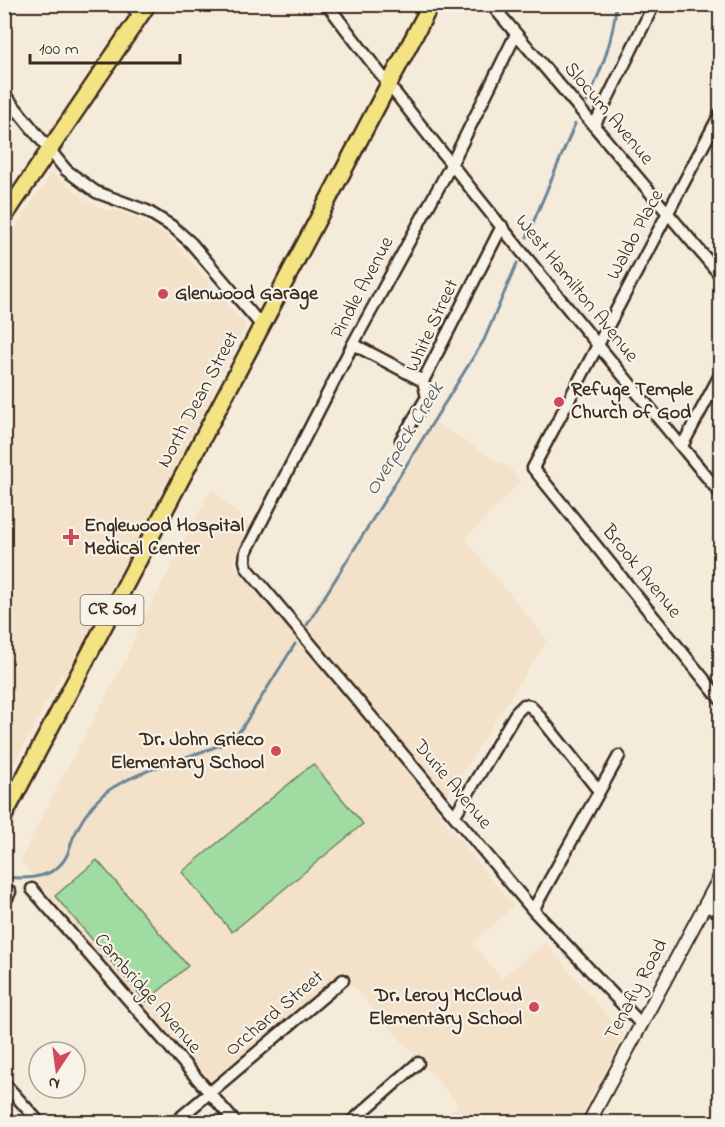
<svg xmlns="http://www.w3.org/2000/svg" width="725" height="1127" font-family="'Indie Flower',sans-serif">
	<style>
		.built { fill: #f3e2c9 }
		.green { fill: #a0dca2; stroke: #6e8360; stroke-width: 1.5 }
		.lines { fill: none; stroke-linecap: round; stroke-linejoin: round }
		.stream { stroke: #6b8598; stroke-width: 3 }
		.minor-casing { stroke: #3b2a1e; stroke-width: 15 }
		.tertiary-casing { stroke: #3b2a1e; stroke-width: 16 }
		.primary-casing { stroke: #3b2a1e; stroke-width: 20 }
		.minor { stroke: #f7f3e8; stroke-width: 10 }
		.tertiary { stroke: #f7f3e8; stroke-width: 12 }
		.primary { stroke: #f4e382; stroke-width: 15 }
		.poi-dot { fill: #d1495b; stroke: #f7f3e8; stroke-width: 2 }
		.labels { text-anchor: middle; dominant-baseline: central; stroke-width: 4.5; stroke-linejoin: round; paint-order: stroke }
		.shield { fill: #f7f3e8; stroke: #73665b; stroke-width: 1.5 }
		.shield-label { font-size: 18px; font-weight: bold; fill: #3b2a1e }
		.street-label { font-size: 20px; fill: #3b2a1e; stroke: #f7f3e8 }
		.poi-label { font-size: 20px; font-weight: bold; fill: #3b2a1e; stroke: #f7f3e8; text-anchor: start }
		.water-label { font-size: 21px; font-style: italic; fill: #53575b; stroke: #f7f3e8 }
	</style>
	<rect width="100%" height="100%" fill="#f5ebda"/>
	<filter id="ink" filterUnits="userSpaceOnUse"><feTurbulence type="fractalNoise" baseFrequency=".0167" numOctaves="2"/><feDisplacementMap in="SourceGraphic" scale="12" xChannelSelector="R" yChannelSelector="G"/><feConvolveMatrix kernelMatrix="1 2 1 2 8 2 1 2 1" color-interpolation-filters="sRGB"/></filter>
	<g filter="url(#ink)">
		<path class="built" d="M52,173L87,201L109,212L115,210L139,219L165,235L176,244L246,326L222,371L219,372L210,400L65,677L61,675L5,781V243Z
			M435,423L512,470L520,483L465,539L547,640L437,812L513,906L473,943L501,979L545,942L624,1035L578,1122H438L459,1105L341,973L209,1083L20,861L62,778L124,663L139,628L212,488L251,527L232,562L295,635Z"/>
		<path class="green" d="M313,764L363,824L232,932L182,872Z
			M97,860L188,966L146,1002L55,896Z"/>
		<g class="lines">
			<path class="stream" d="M587,102C601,70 614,39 616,4
				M527,237L575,124
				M307,625L484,340L517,263
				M6,877C28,880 56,878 67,855C70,849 71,841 75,834C82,818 97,797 112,788C146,768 187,758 223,744L233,738L242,728L295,644"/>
			<g class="minor-casing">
				<path id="minor" d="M130,4L140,16
					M327,4C453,171 587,332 720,493
					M491,4L720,275
					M516,34L452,163L353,344L246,552L245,561L247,568L533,910L641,1024
					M4,94L66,170L96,192L147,211L173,227L191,243L262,326
					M720,114L533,468L720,699
					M594,126L654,4
					M353,344L423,381
					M401,440L427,397L423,381L502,226
					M682,446L720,375
					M455,815L516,713L524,705L530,706L536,712L599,791
					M32,889L235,1122
					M4,904L10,892
					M705,905L720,913
					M533,910L619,756
					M4,1083L39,1122
					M175,1122L343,980
					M351,1122L418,1063"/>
			</g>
			<g class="tertiary-casing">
				<path id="tertiary" d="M589,1122L720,877"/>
			</g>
			<g class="primary-casing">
				<path id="primary" d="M4,217L148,4
					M4,816L431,4"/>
			</g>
			<use href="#minor" class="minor"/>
			<use href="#tertiary" class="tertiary"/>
			<use href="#primary" class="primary"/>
		</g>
	</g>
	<g class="poi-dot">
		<circle cx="163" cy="294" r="6"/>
		<circle cx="559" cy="402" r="6"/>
		<path d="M68 528h6v6h6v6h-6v6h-6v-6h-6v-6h6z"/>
		<circle cx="276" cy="751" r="6"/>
		<circle cx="534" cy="1007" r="6"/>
	</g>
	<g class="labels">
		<rect class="shield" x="80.5" y="595" width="63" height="30" rx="4.5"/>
		<g class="shield-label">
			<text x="112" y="610">CR 501</text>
		</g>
		<g class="street-label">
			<text transform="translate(608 114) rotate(50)">Slocum Avenue</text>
			<text transform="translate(636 235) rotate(-62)">Waldo Place</text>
			<text transform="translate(363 288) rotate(-62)">Pindle Avenue</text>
			<text transform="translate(576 289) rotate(51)">West Hamilton Avenue</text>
			<text transform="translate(433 326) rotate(-65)">White Street</text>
			<text transform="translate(199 400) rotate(-62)">North Dean Street</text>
			<text transform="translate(641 572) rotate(51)">Brook Avenue</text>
			<text transform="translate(452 785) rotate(50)">Durie Avenue</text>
			<text transform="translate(637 990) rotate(-62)">Tenafly Road</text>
			<text transform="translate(147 994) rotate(49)">Cambridge Avenue</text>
			<text transform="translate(275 1014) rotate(-40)">Orchard Street</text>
		</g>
		<g class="poi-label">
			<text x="175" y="294">Glenwood Garage</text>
			<text x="571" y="390">Refuge Temple<tspan x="571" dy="23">Church of God</tspan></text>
			<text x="84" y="526">Englewood Hospital<tspan x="84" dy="23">Medical Center</tspan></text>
			<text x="264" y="740" text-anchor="end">Dr. John Grieco<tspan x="264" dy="23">Elementary School</tspan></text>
			<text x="522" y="996" text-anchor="end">Dr. Leroy McCloud<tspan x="522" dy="23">Elementary School</tspan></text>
		</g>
		<g class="water-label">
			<text transform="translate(405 439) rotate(-58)">Overpeck Creek</text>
		</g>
	</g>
	<rect width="725" height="1127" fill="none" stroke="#f7f3e8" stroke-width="24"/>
	<rect x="12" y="12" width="701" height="1103" fill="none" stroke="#3b2a1e" stroke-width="2" filter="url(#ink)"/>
	<g transform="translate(57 1070) rotate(193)"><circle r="28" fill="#f7f3e8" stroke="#aca397" stroke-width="1.5"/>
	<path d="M0-4.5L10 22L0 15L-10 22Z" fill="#d1495b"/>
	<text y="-9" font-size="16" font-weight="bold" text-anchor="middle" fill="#3b2a1e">N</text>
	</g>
	<path d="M30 54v9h150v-9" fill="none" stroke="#3b2a1e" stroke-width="3"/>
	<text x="39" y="54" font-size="18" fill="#3b2a1e" stroke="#f7f3e8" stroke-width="4.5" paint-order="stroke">100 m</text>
</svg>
